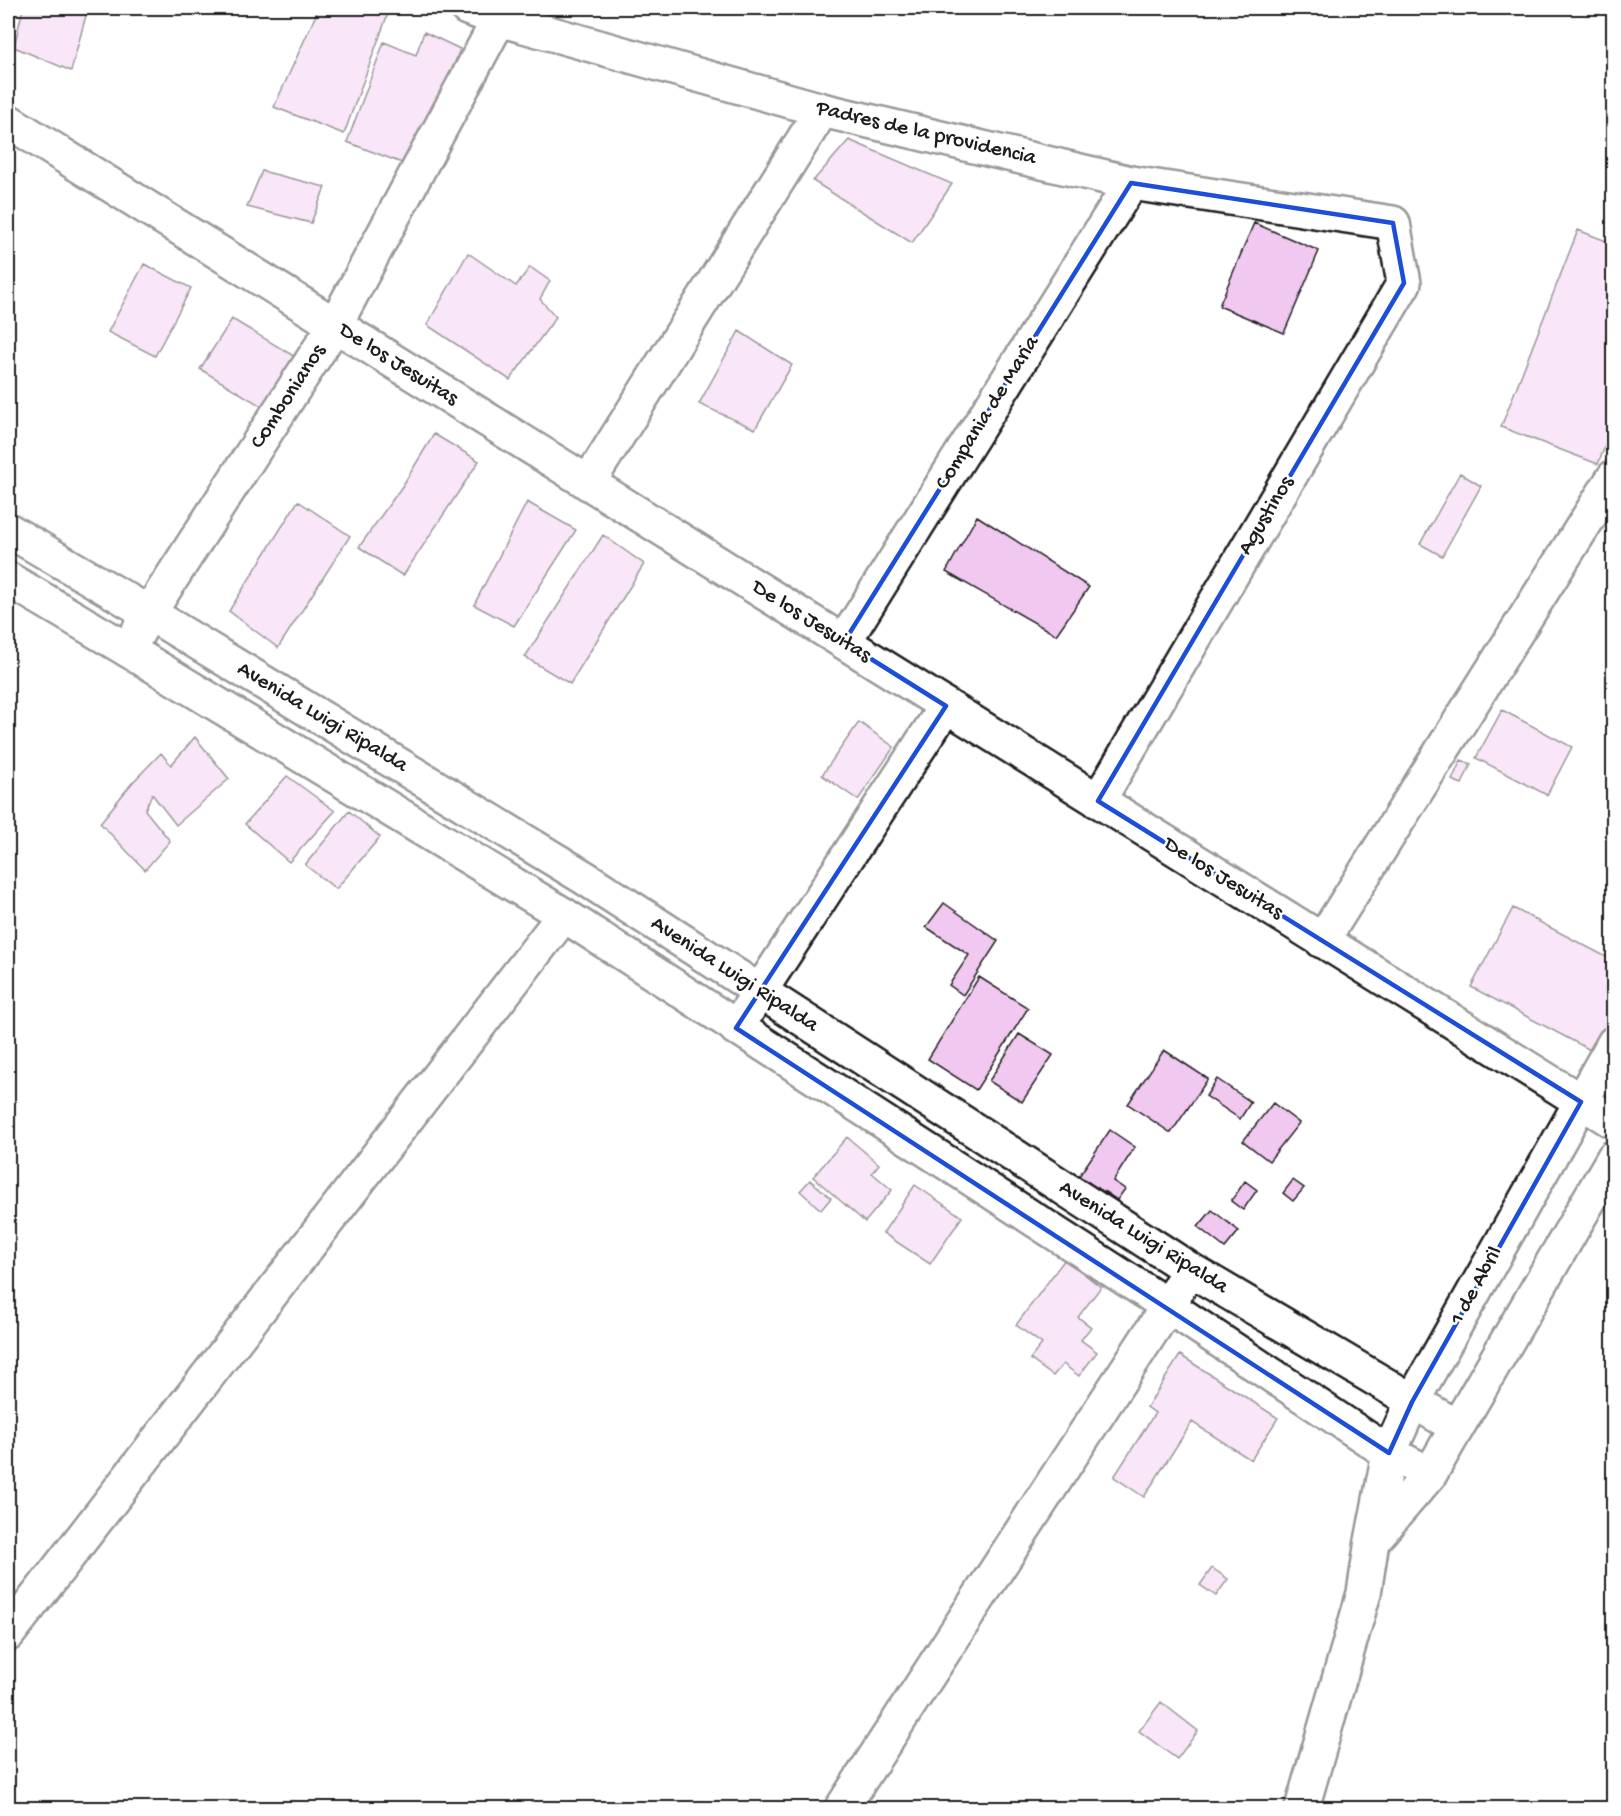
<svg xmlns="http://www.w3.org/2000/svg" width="1621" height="1816" font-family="'Gochi Hand',sans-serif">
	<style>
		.building { fill: #f1c8f0; stroke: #1c1c1c; stroke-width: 1.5 }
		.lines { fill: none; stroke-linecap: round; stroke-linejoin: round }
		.minor-casing { stroke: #1c1c1c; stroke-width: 38 }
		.tertiary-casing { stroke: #1c1c1c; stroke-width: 38 }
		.minor { stroke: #fff; stroke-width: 33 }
		.tertiary { stroke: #fff; stroke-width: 33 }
		.marked { fill: none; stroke: #1d4ed8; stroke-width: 4.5; stroke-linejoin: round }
		.labels { text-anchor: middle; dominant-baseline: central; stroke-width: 5; stroke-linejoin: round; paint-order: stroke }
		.street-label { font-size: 22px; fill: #1c1c1c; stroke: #fff }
	</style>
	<rect width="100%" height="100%" fill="#fff"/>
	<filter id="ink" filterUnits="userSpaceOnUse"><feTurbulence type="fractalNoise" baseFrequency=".0167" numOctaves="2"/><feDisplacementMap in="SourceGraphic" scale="12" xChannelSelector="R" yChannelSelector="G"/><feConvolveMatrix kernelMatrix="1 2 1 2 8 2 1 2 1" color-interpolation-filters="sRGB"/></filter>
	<g filter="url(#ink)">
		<path class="building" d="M23,8H88L71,71L14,47Z
			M319,8H390L344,134L274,107Z
			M424,32L460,49L415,168L347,142L384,42L416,55Z
			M849,140L952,184L912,243L813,181Z
			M262,171L325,187L311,223L247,207Z
			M1254,223L1319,251L1284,333L1219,306Z
			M1578,230L1614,244V423L1598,464L1501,427Z
			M468,253L516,286L530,267L550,281L540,299L556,317L510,380L427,325Z
			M144,264L191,288L155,356L108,332Z
			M232,319L297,358L266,409L200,369Z
			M739,331L792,365L755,429L699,404Z
			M434,434L479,461L403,576L359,547L403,485Z
			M1460,473L1481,486L1442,556L1420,544Z
			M298,501L350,536L278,648L229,611Z
			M527,502L576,530L514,626L474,605Z
			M977,516L1089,587L1056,635L946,572Z
			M603,535L644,564L570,684L525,657Z
			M1502,710L1572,747L1547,795L1476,758Z
			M859,722L894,747L858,800L822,775Z
			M195,737L229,779L176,825L152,794L145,810L170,841L145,870L100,823L132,783L161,753L171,765Z
			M1461,760L1471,764L1462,784L1452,780Z
			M287,776L335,811L289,862L245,824Z
			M349,811L380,837L336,889L305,865Z
			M944,903L998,941L963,995L949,985L969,955L926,927Z
			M1513,908L1614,961V1011L1592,1051L1471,987Z
			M979,977L1028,1008L976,1090L928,1059Z
			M1019,1034L1053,1055L1022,1102L989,1081Z
			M1164,1050L1208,1079L1171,1133L1128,1104Z
			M1217,1079L1251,1102L1240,1119L1206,1096Z
			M1273,1103L1299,1123L1269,1161L1243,1141Z
			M1110,1130L1135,1147L1113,1181L1125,1189L1117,1200L1105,1192V1194L1079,1176Z
			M847,1137L879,1164L872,1173L892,1190L865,1222L813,1177Z
			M810,1180L831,1198L821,1210L800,1191Z
			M1293,1180L1304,1188L1293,1201L1283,1193Z
			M1245,1181L1257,1190L1243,1210L1231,1201Z
			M915,1185L962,1217L930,1264L883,1233Z
			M1212,1210L1239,1231L1225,1248L1198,1227Z
			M1065,1259L1101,1287L1078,1317L1091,1327L1081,1340L1097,1352L1079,1376L1063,1364L1053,1376L1030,1359L1042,1344L1016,1325Z
			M1180,1355L1278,1418L1251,1460L1192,1422L1144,1497L1114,1477L1155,1413L1147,1407Z
			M1212,1568L1228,1579L1216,1596L1200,1585Z
			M1161,1702L1198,1731L1177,1759L1139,1731Z"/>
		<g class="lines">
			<g class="minor-casing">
				<path id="minor" d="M467,8L499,19L822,110L1131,183L1393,223L1404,283L1098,801
					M8,121L1614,1122
					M588,483L822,110
					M844,642L1131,183
					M128,650L149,613L335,325L499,19L503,8
					M1322,941L1614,477
					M736,1028L946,706
					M8,1634L564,915
					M842,1808L1168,1306L1189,1269"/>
			</g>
			<g class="tertiary-casing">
				<path id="tertiary" d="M8,530L149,613L585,878L1189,1269L1457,1427
					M8,579L128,650L564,915L1168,1306L1389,1453L1430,1474
					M1373,1540L1430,1474L1614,1157
					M1302,1808L1364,1593L1372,1541L1389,1453L1412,1402L1614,1043"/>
			</g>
			<use href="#minor" class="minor"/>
			<use href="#tertiary" class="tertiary"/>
		</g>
	</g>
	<path d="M0 0H1621V1816H0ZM1131,183L1393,223L1404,283L1098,801L1581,1102L1412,1402L1389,1453L736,1028L946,706L844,642Z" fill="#fff" fill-opacity=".55" fill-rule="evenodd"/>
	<path class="marked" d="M1131,183L1393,223L1404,283L1098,801L1581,1102L1412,1402L1389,1453L736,1028L946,706L844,642Z"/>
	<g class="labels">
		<g class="street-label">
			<text transform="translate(926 134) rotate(13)">Padres de la providencia</text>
			<text transform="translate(398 365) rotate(32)">De los Jesuitas</text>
			<text transform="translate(289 397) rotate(-57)">Combonianos</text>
			<text transform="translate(988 413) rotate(-58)">Compania de Maria</text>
			<text transform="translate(1267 516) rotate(-59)">Agustinos</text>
			<text transform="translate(811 622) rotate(32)">De los Jesuitas</text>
			<text transform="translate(322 718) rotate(31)">Avenida Luigi Ripalda</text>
			<text transform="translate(1223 879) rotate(32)">De los Jesuitas</text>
			<text transform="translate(734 975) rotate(33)">Avenida Luigi Ripalda</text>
			<text transform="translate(1143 1238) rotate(32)">Avenida Luigi Ripalda</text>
			<text transform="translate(1477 1286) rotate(-61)">1 de Abril</text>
		</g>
	</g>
	<rect width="1621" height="1816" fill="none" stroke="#fff" stroke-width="30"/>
	<rect x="15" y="15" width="1591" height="1786" fill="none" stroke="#1c1c1c" stroke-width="2" filter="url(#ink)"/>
</svg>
